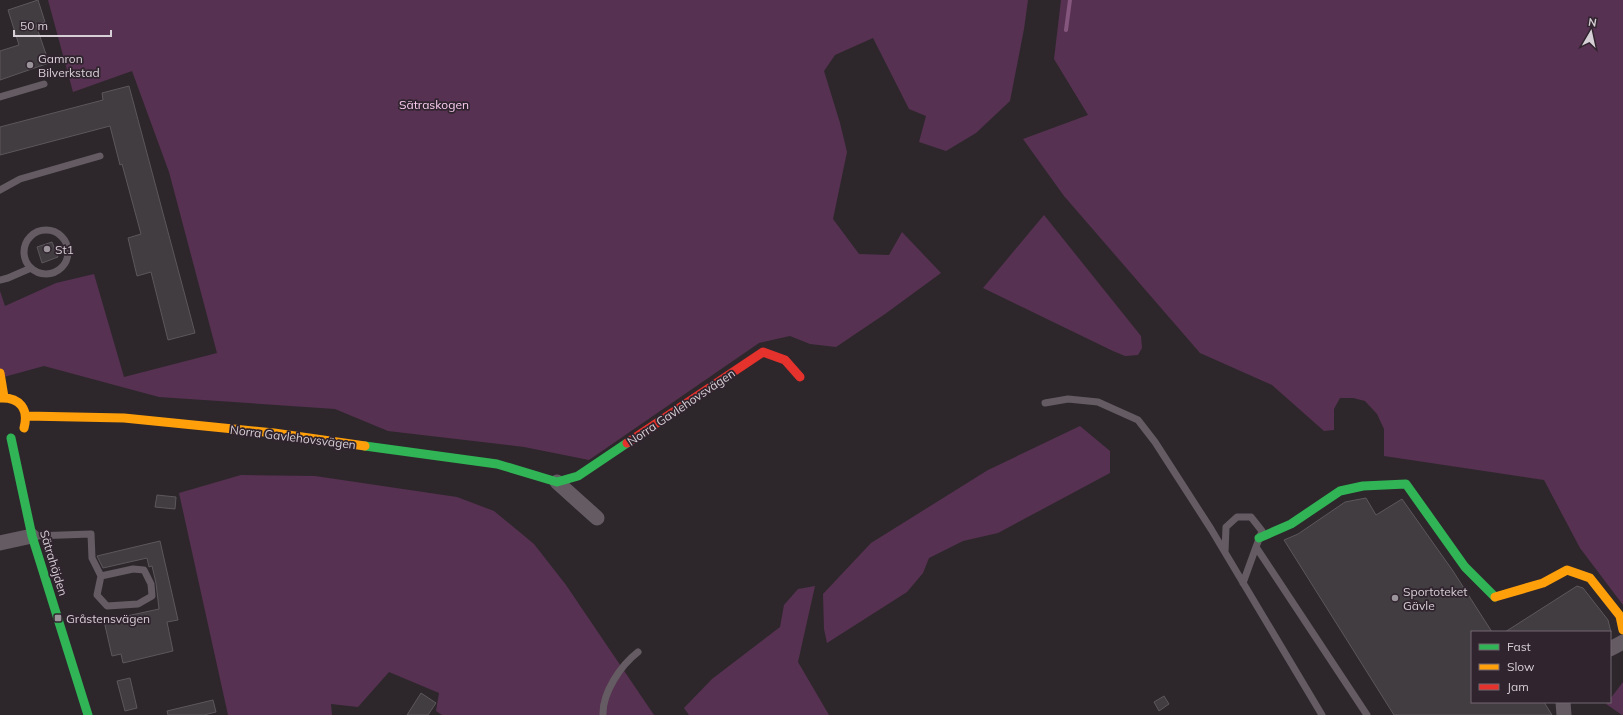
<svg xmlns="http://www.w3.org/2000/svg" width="1623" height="715" font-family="Mulish,sans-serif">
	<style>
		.green { fill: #573151 }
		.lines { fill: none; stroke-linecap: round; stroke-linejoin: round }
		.stream { stroke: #85567d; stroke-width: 4 }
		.building { fill: #423d41; stroke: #5c575b }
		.lane { stroke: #645c62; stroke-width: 7 }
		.street { stroke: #645c62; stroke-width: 15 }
		.fast { stroke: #30b455; stroke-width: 9 }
		.slow { stroke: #ff9f0a; stroke-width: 9 }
		.jam { stroke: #e5322d; stroke-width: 9 }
		.poi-dot { fill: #9b949a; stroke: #30242e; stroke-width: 1.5 }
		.labels { text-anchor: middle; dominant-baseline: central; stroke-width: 3.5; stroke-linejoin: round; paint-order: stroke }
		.poi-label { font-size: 12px; fill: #d6cfd5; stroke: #30242e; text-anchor: start }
		.park-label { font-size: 12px; fill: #f9cbf0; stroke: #30242e }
		.street-label { font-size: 12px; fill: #d6cfd5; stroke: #30242e }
	</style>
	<rect width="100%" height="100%" fill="#2d272c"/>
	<path class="green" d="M48,0H1028L1024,29L1010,101L976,133L946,151L919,142L926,116L909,109L873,38L835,55L824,71L840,123L847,152L833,219L859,254L889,255L902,232L941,273L885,314L836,347L810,344L790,336L759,343L589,460L524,447L388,431L335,409L159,397L44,366L0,378V291L5,306L56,283L94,274L124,377L217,353L169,172L132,71L73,92Z
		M1061,0H1623V605L1580,548L1544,480L1384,456V429L1377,414L1365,401L1353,398H1340L1334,409V430L1324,431L1272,385L1200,353L1064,196L1023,139L1088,115L1054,59Z
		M1044,215L1141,336L1142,348L1138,355L1125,356L1113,351L983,288Z
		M1080,426L1110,451V473L998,533L963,541L929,558L923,573L907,592L827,643L824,629L823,594L871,543L988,470Z
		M241,475L315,476L457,497L494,511L534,544L566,585L654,715H442L436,711L439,693L389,672L358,707L331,704L332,715H228L179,493Z
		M815,586L798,662L829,715H689L684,708L712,679L780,627L784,605L798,589Z
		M1623,682V715H1622L1606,704L1610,702V699Z"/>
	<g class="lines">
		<path class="stream" d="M1066,30L1070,0"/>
	</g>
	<path class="building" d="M38,0L45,22L36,25L49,63L0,80V51L19,45L8,10Z
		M129,86L195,333L168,340L151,272L137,276L128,238L141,234L122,164L120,165L110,126L0,155V127L103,100L102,93Z
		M52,242L58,257L42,263L37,247Z
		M157,495L176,497L175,509L155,507Z
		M1366,498L1376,515L1402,499L1453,571L1492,632H1472V702H1544L1552,715H1394L1284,540L1298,534L1345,502Z
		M160,541L178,620L167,622L173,651L123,663L121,654L112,656L104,621L159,609L156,583L152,566L149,567L147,558L103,568L97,556Z
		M1577,586L1583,588L1608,620L1611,632H1505Z
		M130,678L137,708L125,711L117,681Z
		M421,693L436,703L428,715H407Z
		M1164,696L1169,704L1159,711L1154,702Z
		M213,700L216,712L204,715H168L167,711Z"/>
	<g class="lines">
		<path class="lane" d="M0,97L44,84
			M0,190L20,179L100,156
			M24 252a22 22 0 1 1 44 0a22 22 0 1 1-44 0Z
			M0,280L8,278L31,268
			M1045,403L1068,399L1098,402L1138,420L1155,442L1211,529L1322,715
			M34,536L91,534L92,558L101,576L133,569L144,570L151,584L152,596L138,604L107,606L97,595L101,576
			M1225,552L1226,527L1237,517H1251L1262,531L1256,547L1367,715
			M1243,583L1256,547
			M603,715C602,693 621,665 638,652"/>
		<path class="street" d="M557,482L597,518
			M0,543L32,536
			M1610,649L1623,642
			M1563,702L1564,715"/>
		<path class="fast" d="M11,438L32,536L88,715
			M365,446L497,464L557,482L578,476L627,443
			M1259,538L1291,524L1340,491L1363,486L1406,484L1465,567L1495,597"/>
		<path class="slow" d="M0,373L4,397
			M0,398C20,397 29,409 24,428
			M26,416L124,418L274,433L365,446
			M1495,597L1543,583L1567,570L1590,578L1620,616L1623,630"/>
		<path class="jam" d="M627,443L763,352L785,360L800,377"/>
	</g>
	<g class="poi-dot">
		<circle cx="30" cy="65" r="4"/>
		<circle cx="47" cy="249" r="4"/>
		<circle cx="1395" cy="598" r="4"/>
		<rect x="54" y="614" width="8" height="8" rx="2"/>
	</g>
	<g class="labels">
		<g class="poi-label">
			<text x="38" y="58">Gamron<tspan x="38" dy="14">Bilverkstad</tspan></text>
			<text x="55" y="249">St1</text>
			<text x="1403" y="591">Sportoteket<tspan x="1403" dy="14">Gävle</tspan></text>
			<text x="66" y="618">Gråstensvägen</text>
		</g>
		<g class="park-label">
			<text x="434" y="104">Sätraskogen</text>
		</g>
		<g class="street-label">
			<text transform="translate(681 407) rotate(-34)">Norra Gavlehovsvägen</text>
			<text transform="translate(293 437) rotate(7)">Norra Gavlehovsvägen</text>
			<text transform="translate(54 563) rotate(73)">Sätrahöjden</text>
		</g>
	</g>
	<rect x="1471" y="631" width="140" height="72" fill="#30242e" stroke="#726871"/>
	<rect x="1479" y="644" width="20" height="6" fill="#30b455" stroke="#726871"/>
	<text x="1507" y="651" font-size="12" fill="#d6cfd5">Fast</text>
	<rect x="1479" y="664" width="20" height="6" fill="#ff9f0a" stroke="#726871"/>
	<text x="1507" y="671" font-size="12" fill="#d6cfd5">Slow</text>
	<rect x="1479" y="684" width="20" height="6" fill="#e5322d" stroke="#726871"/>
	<text x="1507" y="691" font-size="12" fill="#d6cfd5">Jam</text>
	<g transform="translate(1591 32) rotate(9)" stroke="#30242e" stroke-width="3" paint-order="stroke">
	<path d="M0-3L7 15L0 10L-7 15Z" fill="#d6cfd5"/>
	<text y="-6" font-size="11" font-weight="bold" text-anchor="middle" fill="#d6cfd5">N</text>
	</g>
	<path d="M14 30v6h97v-6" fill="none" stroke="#d6cfd5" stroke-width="2"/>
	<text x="20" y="30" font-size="12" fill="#d6cfd5" stroke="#30242e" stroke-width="3" paint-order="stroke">50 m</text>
</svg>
